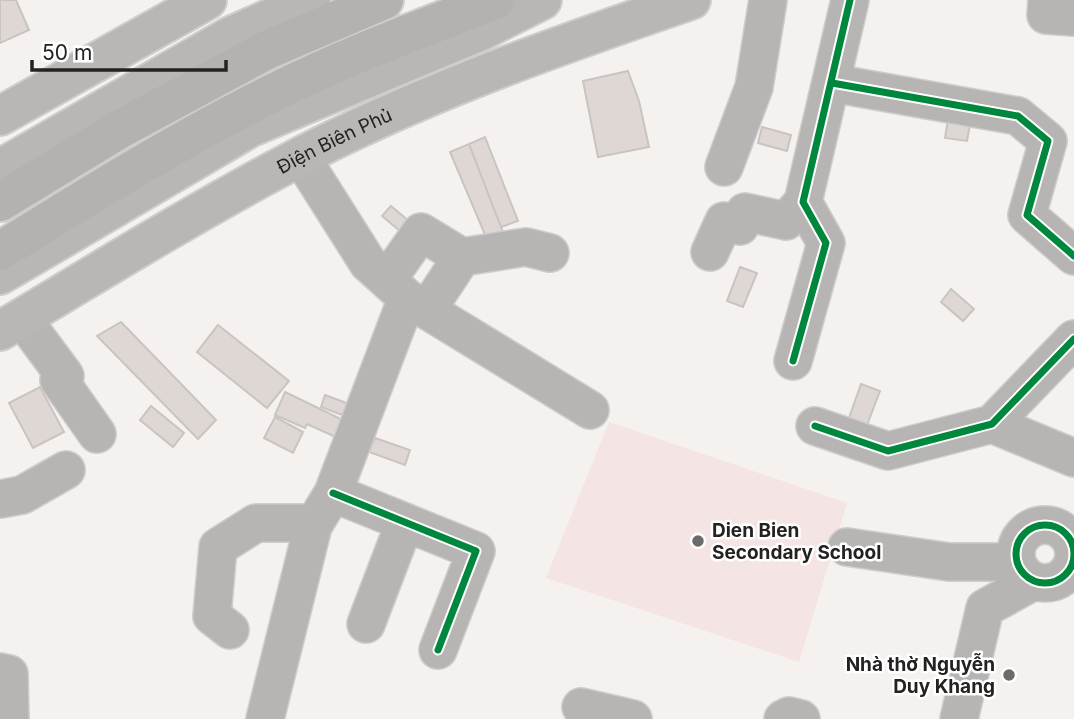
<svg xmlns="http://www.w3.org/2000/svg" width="1074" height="719" font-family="Inter,sans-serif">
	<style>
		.education { fill: #f4e4e4 }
		.building { fill: #dfd7d4; stroke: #c7c4c2; stroke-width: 2 }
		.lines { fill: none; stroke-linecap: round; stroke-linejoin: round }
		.minor-casing { stroke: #cfcccb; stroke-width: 40 }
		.major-casing { stroke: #cfcccb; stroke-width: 42 }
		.highway-casing { stroke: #cfcccb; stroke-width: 42 }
		.minor { stroke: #b6b5b3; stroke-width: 37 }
		.major { stroke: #b9b6b6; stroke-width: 38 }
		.highway { stroke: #b4b1b0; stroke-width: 38 }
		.cycleway-casing { stroke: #fff; stroke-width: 11 }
		.cycleway { stroke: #00873e; stroke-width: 7 }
		.poi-dot { fill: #6d6a69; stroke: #fff; stroke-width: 2.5 }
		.labels { text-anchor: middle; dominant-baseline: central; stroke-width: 5; stroke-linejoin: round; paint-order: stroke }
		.street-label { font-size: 19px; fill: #242221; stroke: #fff }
		.poi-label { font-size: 19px; font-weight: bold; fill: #242221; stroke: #fff; text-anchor: start }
	</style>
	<rect width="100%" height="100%" fill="#f5f1ef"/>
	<path class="education" d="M609,422L847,503L799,662L546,578Z"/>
	<path class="building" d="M0,0H16L29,30L0,43Z
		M628,71L639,101L649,147L598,157L583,81Z
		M949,113L971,120L967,141L945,138Z
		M762,127L791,135L787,151L758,143Z
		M485,137L518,221L501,227L469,144Z
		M469,144L503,232L486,237L450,152Z
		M391,206L415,226L406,236L382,216Z
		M740,267L757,273L743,307L727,301Z
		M951,289L974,309L963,321L941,302Z
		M121,322L216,420L198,439L97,336Z
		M218,325L289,381L267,408L197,352Z
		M861,384L880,391L862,438L844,432Z
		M40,387L64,432L33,448L9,403Z
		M285,392L347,422L340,439L307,424L305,428L275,415Z
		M325,395L360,408L355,420L321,407Z
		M151,406L184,433L173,447L140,420Z
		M275,417L303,432L293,453L264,438Z
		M375,438L410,450L405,465L369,452Z"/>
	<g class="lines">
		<g class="minor-casing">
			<path id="minor" d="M1047,0L1046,15L1074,17
				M832,83L1018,116L1048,141L1027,215L1074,256
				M301,157L368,263L407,298L590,410
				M724,167L754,87L768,0
				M710,252L724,221L740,226L745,212L786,221L803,202
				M387,280L421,232L462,257
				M427,310L462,257L526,247L550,253
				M22,318L65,376L59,380L97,434
				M793,361L826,243L803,202L850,0
				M992,424L1074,458
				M815,426L888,451L992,424L1074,339
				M333,493L476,551L438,650
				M0,499L22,495L66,470
				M1016 554a29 29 0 1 1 58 0a29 29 0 1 1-58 0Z
				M847,547L949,562H1017
				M366,624L405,522
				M230,630L212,616L218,547L256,523H302L313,526
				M0,672L9,674L10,719
				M581,707L633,719
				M265,719L313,526L333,493L407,298
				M783,719L789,716L801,719
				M959,719L985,608L1034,581"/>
		</g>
		<g class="major-casing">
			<g id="major">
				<path d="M0,116L207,0"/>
				<path d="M0,169L231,36L311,0"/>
				<path d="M0,275L251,127L481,31L542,0"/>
				<path id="s1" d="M0,331C92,276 184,219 279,168C410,97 551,48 691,0"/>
			</g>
		</g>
		<g class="highway-casing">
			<path id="highway" d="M0,202L120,129L267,50L384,0
				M0,251C90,195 180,139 275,92C346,56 421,29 495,0"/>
		</g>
		<use href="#minor" class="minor"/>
		<use href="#major" class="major"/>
		<use href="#highway" class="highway"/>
		<g class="cycleway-casing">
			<path id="cycleway" d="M832,83L1018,116L1048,141L1027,215L1074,256
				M793,361L826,243L803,202L850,0
				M815,426L888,451L992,424L1074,339
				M333,493L476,551L438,650
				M1016 554a29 29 0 1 1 58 0a29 29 0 1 1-58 0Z"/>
		</g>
		<use href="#cycleway" class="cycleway"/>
	</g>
	<g class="poi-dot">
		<circle cx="698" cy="541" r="7"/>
		<circle cx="1009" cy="675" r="7"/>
	</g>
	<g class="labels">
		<g class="street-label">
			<text stroke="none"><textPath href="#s1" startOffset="385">Điện Biên Phủ</textPath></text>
		</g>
		<g class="poi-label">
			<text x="712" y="530">Dien Bien<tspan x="712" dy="22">Secondary School</tspan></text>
			<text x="995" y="664" text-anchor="end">Nhà thờ Nguyễn<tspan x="995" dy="22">Duy Khang</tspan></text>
		</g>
	</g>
	<path d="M32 60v10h194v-10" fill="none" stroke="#242221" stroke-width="3.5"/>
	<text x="42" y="60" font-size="21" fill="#242221" stroke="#ffffff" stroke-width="5" paint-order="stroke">50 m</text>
</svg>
